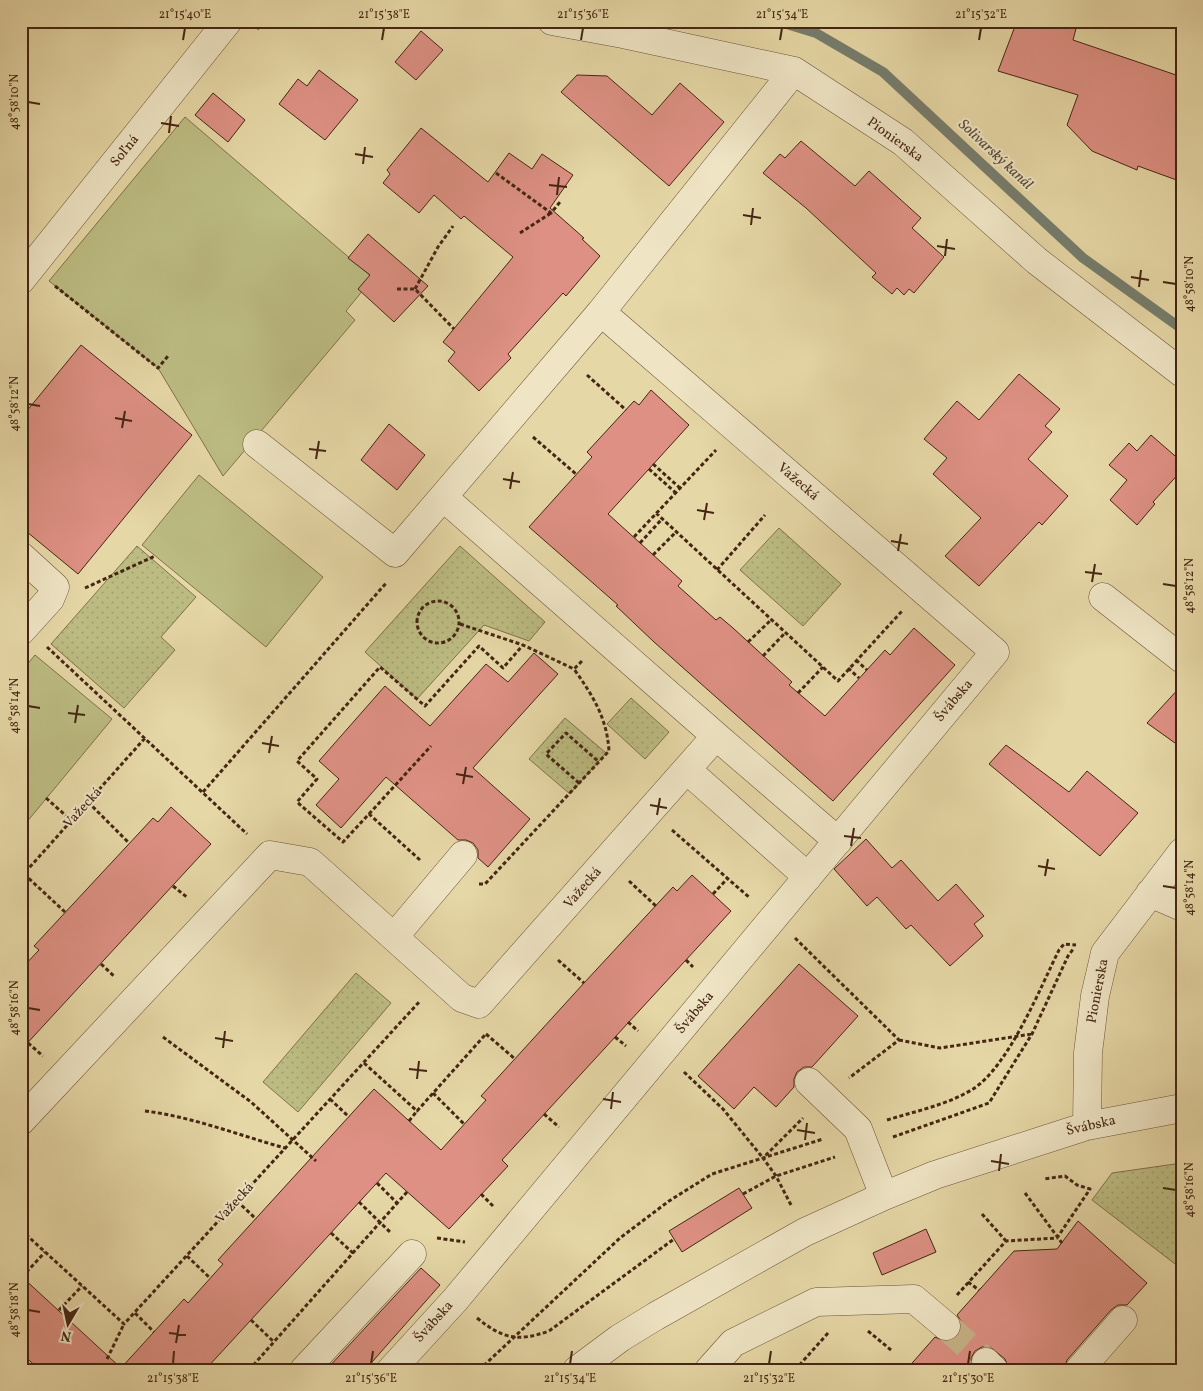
<svg xmlns="http://www.w3.org/2000/svg" width="1203" height="1391" font-family="Vollkorn,serif">
	<style>
		.grass { fill: #bcbc82; stroke: #80714a }
		.park { fill: url(#park-dots); stroke: #80714a }
		.lines { fill: none; stroke-linecap: round; stroke-linejoin: round }
		.stream { stroke: #767e6e; stroke-width: 10 }
		.building { fill: #dd9083; stroke: #452613 }
		.minor-tunnel { stroke: #c6b489; stroke-width: 28; stroke-dasharray: 28 14; stroke-linecap: butt }
		.minor-casing { stroke: #6d5238; stroke-width: 29 }
		.path { stroke: #452613; stroke-width: 3; stroke-dasharray: 4 2.5; stroke-linecap: butt }
		.minor { stroke: #efe5c5; stroke-width: 28 }
		.ticks { fill: none; stroke: #452613; stroke-width: 2 }
		.labels { text-anchor: middle; dominant-baseline: central; stroke-width: 4; stroke-linejoin: round; paint-order: stroke }
		.street-label { font-size: 14px; fill: #452613; stroke: #efe5c5 }
		.water-label { font-size: 15px; font-style: italic; fill: #594b39; stroke: #efe5c5 }
		.neatline { fill: none; stroke: #452613; stroke-width: 2 }
		.ticks-label { font-size: 12px; text-anchor: middle; fill: #452613 }
	</style>
	<defs>
		<pattern id="park-dots" width="8" height="8" patternUnits="userSpaceOnUse" patternTransform="scale(1.25)"><rect width="8" height="8" fill="#bcbc82"/><path d="M2 2h.1M6 6h.1" fill="none" stroke="#a3a16f" stroke-width="1.8" stroke-linecap="round"/></pattern>
	</defs>
	<rect width="100%" height="100%" fill="#e6d7a6"/>
	<filter id="stains"><feTurbulence type="fractalNoise" baseFrequency=".004" numOctaves="4"/><feColorMatrix values="0 0 0 0 .2 0 0 0 0 .09 0 0 0 0 .02 0 0 0 .5 -.17"/></filter>
	<radialGradient id="worn" r=".72"><stop offset=".6" stop-color="#630" stop-opacity="0"/><stop offset="1" stop-color="#630" stop-opacity=".3"/></radialGradient>
	<path class="grass" d="M185,117L373,278L346,311L355,320L223,476L158,368L49,281Z
		M199,475L323,577L266,647L142,545Z
		M35,655L112,719L21,829V672Z"/>
	<path class="park" d="M779,528L841,584L803,626L740,570Z
		M137,546L196,597L161,637L175,650L124,708L51,644Z
		M460,546L545,622L529,641L484,625L417,699L365,652Z
		M631,698L669,732L645,759L607,724Z
		M565,718L606,753L570,794L529,759Z
		M356,973L391,1003L298,1112L263,1082Z
		M1182,1163V1264L1179,1267L1092,1200L1112,1173Z"/>
	<g class="lines">
		<path class="stream" d="M777,21L816,33L883,72L1083,258L1182,329"/>
	</g>
	<path class="building" d="M1017,21H1078L1073,40L1182,77V182L1138,166L1137,170L1092,151L1067,125L1078,95L998,71Z
		M421,31L443,50L416,80L395,62Z
		M319,70L358,100L325,140L279,104L298,79L307,86Z
		M577,75L607,76L652,115L680,83L724,122L669,186L561,92Z
		M213,93L245,120L228,142L195,115Z
		M421,128L488,182L509,153L532,169L542,154L573,175L550,208L584,238L582,239L600,256L566,296L563,293L508,354L511,358L479,391L448,361L455,352L443,342L513,257L464,216L461,219L434,195L419,213L383,183L390,174L387,170Z
		M801,141L855,186L869,171L921,218L912,228L944,257L914,293L909,289L904,295L897,288L892,294L872,277L876,273L806,208L763,173L780,154L785,158Z
		M368,234L428,286L394,322L358,289L370,275L348,258Z
		M81,345L192,435L78,574L21,527V418Z
		M1019,374L1060,409L1045,426L1052,432L1028,459L1068,496L1042,525L1039,522L979,586L945,556L981,518L933,474L947,458L924,439L957,401L979,420Z
		M651,390L689,425L608,514L682,581L678,586L716,620L720,617L733,628L792,682L789,685L825,716L885,650L890,655L914,628L955,665L833,801L654,642L616,606L618,605L529,527L592,457L587,452L634,401L639,405Z
		M389,424L425,455L397,490L361,460Z
		M1151,435L1182,462V470L1153,502L1155,504L1137,525L1110,500L1127,480L1109,465L1129,443L1137,451Z
		M534,653L558,674L473,768L530,819L488,867L478,858V850L473,843L466,840H458L386,777L341,828L316,805L339,779L319,761L385,686L430,726L486,664L508,682Z
		M1182,685V748L1147,723Z
		M1006,745L1069,792L1087,771L1138,813L1100,856L989,764Z
		M171,807L211,844L21,1050V969L39,950L34,946L153,818L158,822Z
		M866,839L892,868L901,860L938,901L956,884L984,916L974,924L983,936L950,966L911,925L906,929L877,897L867,906L834,869Z
		M692,875L731,911L502,1160L508,1166L449,1229L386,1173L205,1370H40L21,1353V1276L121,1368L184,1299L188,1303L223,1264L218,1260L374,1089L441,1150L486,1100L481,1096L584,983L673,887L677,891Z
		M799,964L858,1016L812,1067H804L797,1072L794,1079V1087L776,1107L754,1087L734,1109L698,1076Z
		M739,1188L752,1208L682,1252L669,1231Z
		M1078,1221L1147,1283L1127,1305H1118L1111,1310L1067,1360L1064,1370H1009L1005,1359L990,1347H982L975,1351L971,1358L973,1370H906L935,1337L944,1341L952,1340L958,1336L961,1328V1321L957,1315L1014,1251L1057,1249Z
		M926,1229L936,1252L882,1275L873,1253Z
		M421,1268L440,1285L365,1370H326Z"/>
	<g class="lines">
		<path class="minor-tunnel" d="M946,1326L986,1362"/>
		<g class="minor-casing">
			<path id="minor" d="M552,21L623,34L794,71L903,142L1037,261L1182,373
				M21,280L228,21
				M257,444L395,553L601,312L794,71
				M443,497L716,736
				M21,556L55,587L50,599L21,631
				M1103,597L1182,659
				M687,770L808,877
				M1150,893L1182,907
				M394,937L463,855
				M809,1082L858,1129L884,1196
				M21,1121L270,855L310,862L462,998L479,1004L716,736L838,841
				M1087,1126L1088,1053L1095,996L1105,953L1182,852
				M986,1362L994,1370
				M304,1370L412,1254
				M391,1370L455,1300L995,652L601,312
				M577,1370L620,1338L656,1316L805,1232L884,1196L935,1175L1087,1126L1182,1108
				M709,1370L733,1343L816,1302L914,1299L946,1326
				M1079,1370L1123,1320"/>
		</g>
		<path class="path" d="M257,29L264,21
			M496,173L551,213L560,202
			M520,233L551,213
			M55,286L158,368L168,356
			M397,289H415L454,329
			M415,289L438,247L453,226
			M587,375L626,410
			M533,437L576,474
			M653,464L680,488
			M649,469L676,493
			M656,513L838,681L902,611
			M634,537L716,450
			M640,543L662,519
			M653,555L676,532
			M717,570L765,515
			M85,588L155,556
			M417 622a21 21 0 1 1 42 0a21 21 0 1 1-42 0Z
			M460,624L523,645L574,669L583,660
			M748,642L771,620
			M47,647L247,834
			M763,656L785,633
			M856,660L867,670
			M848,668L859,678
			M798,693L823,667
			M579,783L546,754L566,733L599,762
			M203,792L387,582
			M46,798L72,821
			M88,802L129,843
			M369,814L431,746
			M672,830L750,898
			M420,860L369,814L343,842L297,802L317,779L297,761L380,667L425,706L479,646L503,668L523,645
			M24,874L65,912
			M21,877L145,738
			M629,881L656,906
			M479,884H485L609,751C607,718 593,696 574,669
			M173,886L188,898
			M713,894L728,878
			M795,938L899,1040L849,1078
			M558,960L584,983
			M686,960L693,967
			M101,964L115,977
			M628,1022L638,1031
			M486,1034L515,1059
			M163,1037L251,1102L316,1161
			M615,1037L626,1046
			M899,1040L940,1048L1032,1034
			M28,1043L43,1056
			M364,1063L417,1111L485,1035
			M684,1072L723,1109L763,1158
			M433,1093L464,1124
			M330,1099L349,1117
			M145,1111C193,1117 238,1135 285,1148
			M544,1114L559,1127
			M887,1120C916,1111 947,1105 973,1089C1009,1066 1040,988 1059,950L1064,944L1076,945
			M409,1121L417,1111
			M893,1137L989,1103L1032,1034L1068,956L1074,948
			M377,1183L397,1203
			M1025,1193L1062,1243
			M481,1194L493,1206
			M743,1194L776,1176L835,1157
			M237,1201L256,1219
			M359,1202L391,1233
			M791,1205L776,1176L763,1158L803,1118
			M982,1214L1006,1241
			M21,1230L124,1324L420,1001
			M331,1233L353,1253
			M437,1238L465,1242
			M187,1256L210,1278
			M22,1277L45,1252
			M968,1282L979,1290
			M957,1295L1006,1241L1057,1238L1090,1189L1077,1185L1065,1176L1044,1179
			M59,1310L82,1286
			M135,1313L154,1332
			M477,1318C503,1339 518,1342 549,1331L674,1239
			M251,1320L274,1342
			M868,1331L891,1350
			M107,1359L124,1324
			M801,1364L808,1370
			M249,1370L407,1192
			M479,1370L620,1238L669,1201L712,1174L823,1139
			M795,1370L829,1332"/>
		<use href="#minor" class="minor"/>
	</g>
	<path class="ticks" d="M183,40L185,28M382,40L384,28M581,40L583,28M780,40L782,28M979,40L981,28M28,102L40,104M161,123L179,126M169,133L171,116M355,154L373,157M363,164L365,147M549,185L567,187M557,195L559,177M743,215L761,218M751,225L753,208M937,246L955,249M945,256L947,239M1131,277L1149,280M1163,282L1176,284M1139,287L1141,270M28,404L40,406M115,418L132,421M122,428L125,411M309,449L326,451M316,459L319,441M503,479L520,482M510,489L513,472M697,510L714,513M704,520L707,503M891,541L908,544M898,551L901,534M1085,572L1102,574M1092,582L1095,564M1163,584L1176,586M28,706L40,708M68,713L85,715M75,723L78,705M262,743L279,746M269,753L272,736M456,774L473,777M463,784L466,767M650,805L667,808M657,815L660,798M844,836L861,838M851,846L854,828M1038,866L1055,869M1045,876L1048,859M1163,886L1176,888M28,1008L40,1010M215,1038L233,1041M223,1048L225,1031M409,1069L427,1071M417,1079L419,1061M603,1099L621,1102M611,1109L613,1092M797,1130L815,1133M805,1140L807,1123M991,1161L1009,1164M999,1171L1001,1154M1163,1188L1176,1190M28,1310L40,1312M169,1333L186,1335M176,1343L179,1325M173,1364L174,1351M371,1364L373,1351M570,1364L572,1351M769,1364L771,1351M968,1364L970,1351"/>
	<g class="labels">
		<g class="street-label">
			<text transform="translate(895 140) rotate(36)">Pionierska</text>
			<text transform="translate(125 151) rotate(-51)">Soľná</text>
			<text transform="translate(798 482) rotate(41)">Važecká</text>
			<text transform="translate(954 701) rotate(-50)">Švábska</text>
			<text transform="translate(83 808) rotate(-48)">Važecká</text>
			<text transform="translate(583 888) rotate(-49)">Važecká</text>
			<text transform="translate(1098 991) rotate(-79)">Pionierska</text>
			<text transform="translate(695 1013) rotate(-50)">Švábska</text>
			<text transform="translate(1091 1126) rotate(-13)">Švábska</text>
			<text transform="translate(235 1203) rotate(-48)">Važecká</text>
			<text transform="translate(434 1322) rotate(-48)">Švábska</text>
		</g>
		<g class="water-label">
			<text transform="translate(995 155) rotate(43)">Solivarský kanál</text>
		</g>
	</g>
	<rect width="1203" height="1391" fill="none" stroke="#e6d7a6" stroke-width="55"/>
	<g transform="translate(68 1324) rotate(189)" stroke="#efe5c5" stroke-width="4" paint-order="stroke">
	<path d="M0-4L9 19L0 12L-9 19Z" fill="#452613"/>
	<text y="-8" font-size="14" font-weight="bold" text-anchor="middle" fill="#452613">N</text>
	</g>
	<rect x="28" y="28" width="1148" height="1336" class="neatline"/>
	<g class="ticks-label">
		<text x="185" y="18">21°15'40"E</text>
		<text x="384" y="18">21°15'38"E</text>
		<text x="583" y="18">21°15'36"E</text>
		<text x="782" y="18">21°15'34"E</text>
		<text x="981" y="18">21°15'32"E</text>
		<text transform="translate(14 102) rotate(-90)" y="4">48°58'10"N</text>
		<text transform="translate(1189 284) rotate(-90)" y="4">48°58'10"N</text>
		<text transform="translate(14 404) rotate(-90)" y="4">48°58'12"N</text>
		<text transform="translate(1189 586) rotate(-90)" y="4">48°58'12"N</text>
		<text transform="translate(14 706) rotate(-90)" y="4">48°58'14"N</text>
		<text transform="translate(1189 888) rotate(-90)" y="4">48°58'14"N</text>
		<text transform="translate(14 1008) rotate(-90)" y="4">48°58'16"N</text>
		<text transform="translate(1189 1190) rotate(-90)" y="4">48°58'16"N</text>
		<text transform="translate(14 1310) rotate(-90)" y="4">48°58'18"N</text>
		<text x="173" y="1382">21°15'38"E</text>
		<text x="371" y="1382">21°15'36"E</text>
		<text x="570" y="1382">21°15'34"E</text>
		<text x="769" y="1382">21°15'32"E</text>
		<text x="968" y="1382">21°15'30"E</text>
	</g>
	<rect width="100%" height="100%" filter="url(#stains)"/>
	<rect width="100%" height="100%" fill="url(#worn)"/>
</svg>
